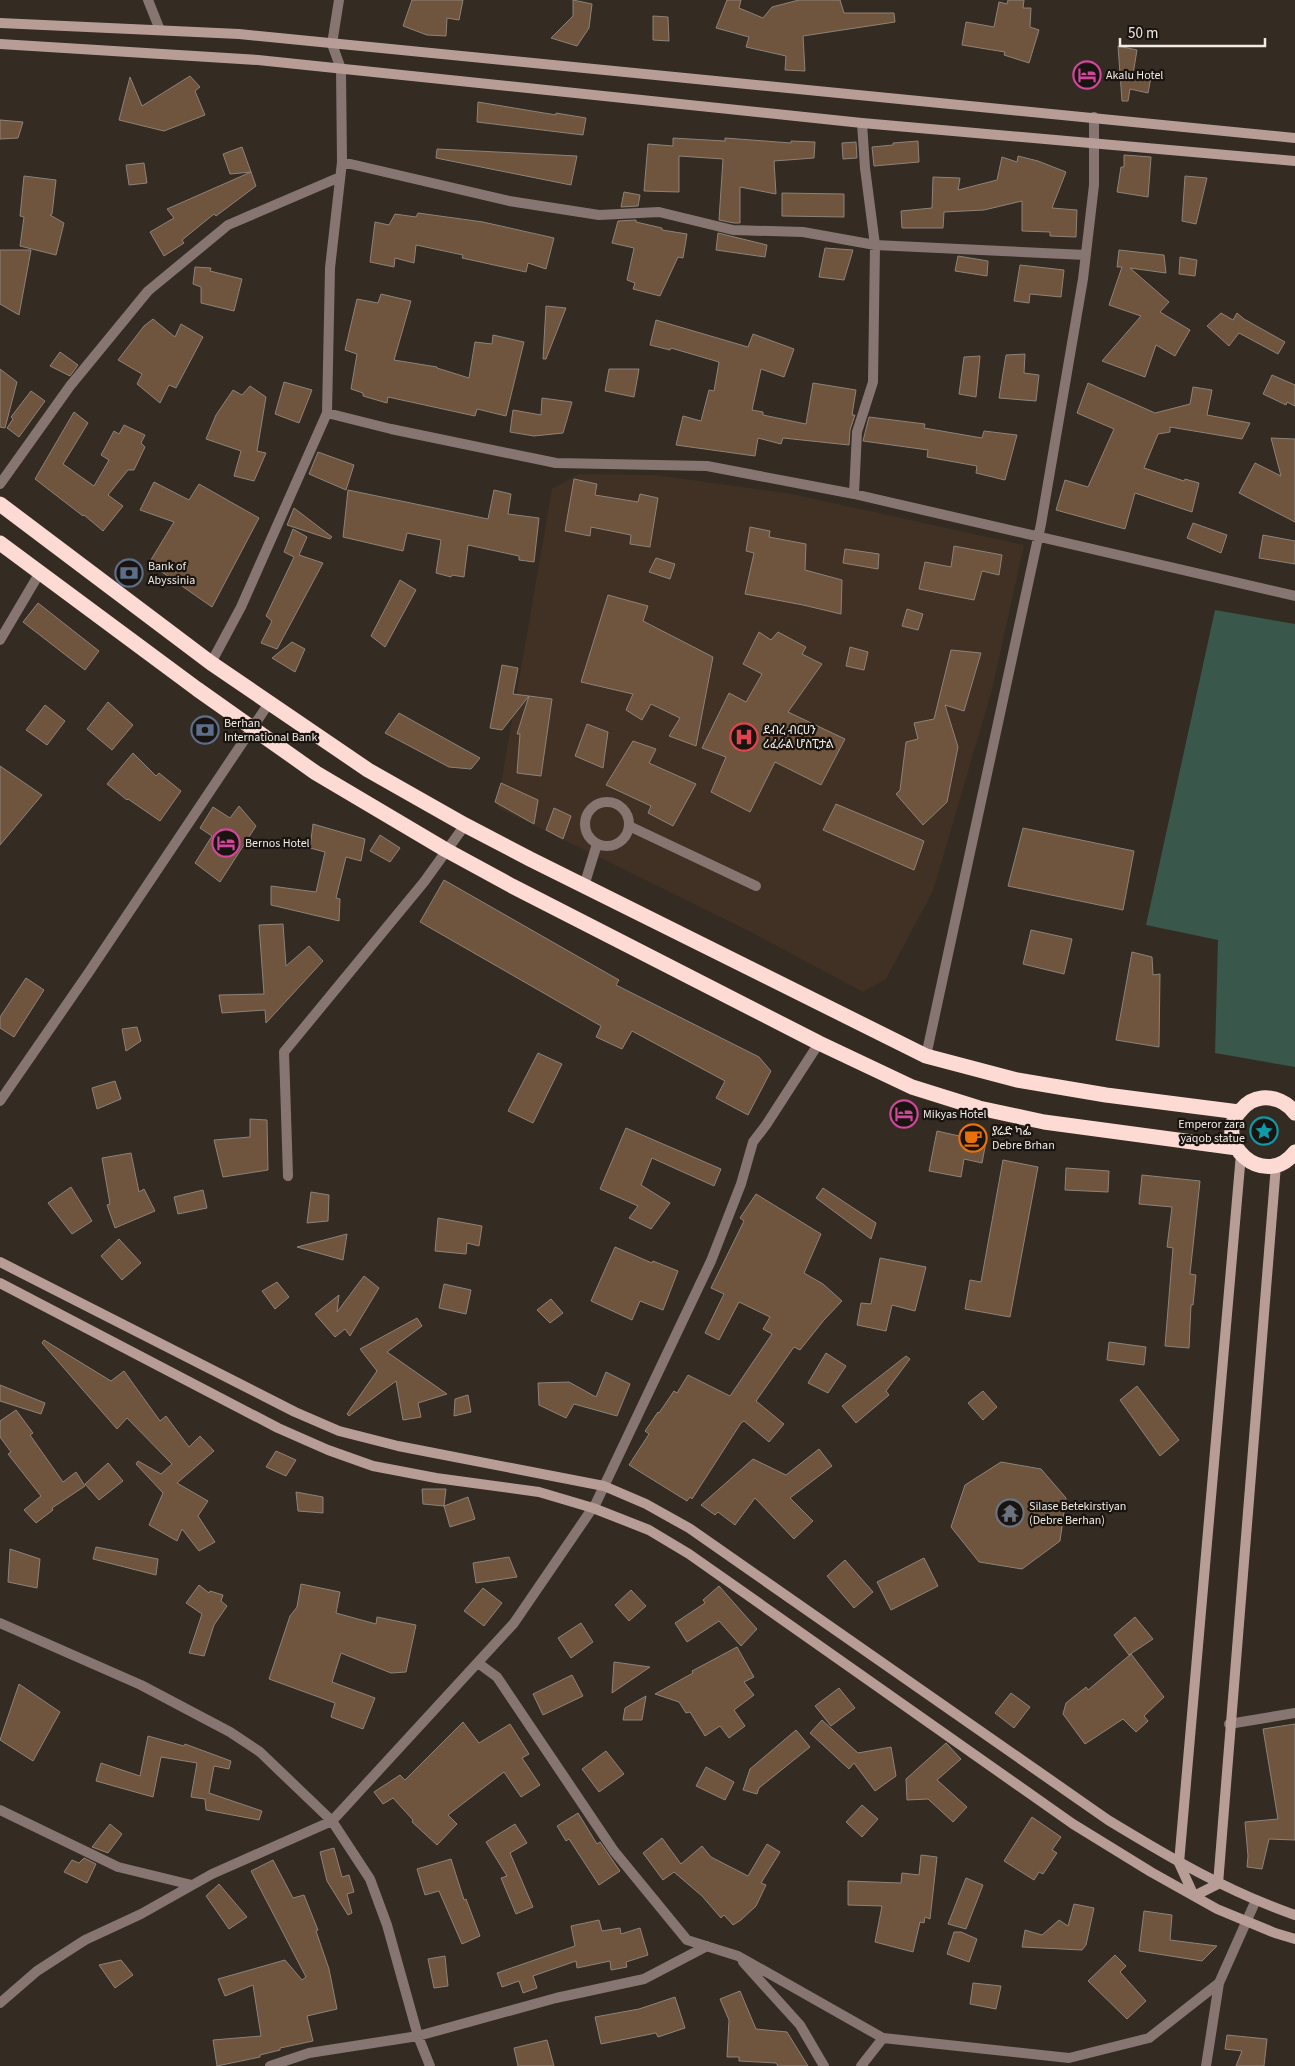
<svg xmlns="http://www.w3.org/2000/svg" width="1295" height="2066" font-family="'Source Sans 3','Noto Sans Ethiopic',sans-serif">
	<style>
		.built { fill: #403124 }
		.green { fill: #39574a }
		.building { fill: #6f553e; stroke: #8e8278 }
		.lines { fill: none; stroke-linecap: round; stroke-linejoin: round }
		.lane { stroke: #867571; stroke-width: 10 }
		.street { stroke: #867571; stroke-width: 10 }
		.secondary { stroke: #b89d97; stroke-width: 10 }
		.highway { stroke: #fddbd4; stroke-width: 15 }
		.labels { text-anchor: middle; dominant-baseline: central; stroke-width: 4.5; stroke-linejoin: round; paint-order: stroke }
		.poi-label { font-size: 12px; fill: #f1eae5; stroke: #191410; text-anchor: start }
	</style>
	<rect width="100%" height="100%" fill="#342b22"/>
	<path class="built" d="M579,474L655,475L792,494L1024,545L992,690L933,891L886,979L863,992L747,930L497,807L552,489Z"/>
	<path class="green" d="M1215,610L1295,624V1067L1215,1053L1218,940L1146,925Z"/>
	<path class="building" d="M412,0H463L459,20L447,18L446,36L427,35L403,26Z
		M573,0L592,4L589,28L577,46L551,38L573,16Z
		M727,0H741L739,8L763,18L772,7L799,0H840L844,13H894L895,22L803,36L805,71L785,70L786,56L746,47L749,37L716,28Z
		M1008,0H1024L1023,8H1031L1030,27L1039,30L1029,63L1004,55L1005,52L962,45L966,22L994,27L999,2L1007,4Z
		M653,16L668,17L669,41L653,40Z
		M1118,46L1137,50L1133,74L1151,77L1148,93L1130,89L1128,101H1122Z
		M190,76L200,87L195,91L205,115L164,131L119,120L130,77L142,106Z
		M478,102L556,115V113L586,118L583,135L477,122Z
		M0,120L23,122L18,138L0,139Z
		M673,138L725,141V138L791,143V141L815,142L814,158L774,161L776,194L740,187V223H734L719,220L723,159L679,156V192L644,191L648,144L673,146Z
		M918,141L919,162L874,166L872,147L893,145V143Z
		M856,142L857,158L843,159L842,143Z
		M242,147L251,172L230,174L223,154Z
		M437,149L577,156L571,185L436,158Z
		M1124,155L1151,157L1148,197L1117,192L1121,167H1124Z
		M1018,156L1038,161L1066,172L1052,208L1077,210L1076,237L1050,236V232L1022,231V201L984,210L944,212L943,228H902L901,211L932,208L933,177L960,178L958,190L997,180L1002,157L1017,162Z
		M144,163L147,183L129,185L126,165Z
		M251,172L256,186L216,216L214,214L182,240L184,243L164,256L150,232L174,218L167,209Z
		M24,176L56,180L52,214L50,215L64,223L56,255L20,246L24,217L20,216Z
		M1185,176L1207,178L1196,224L1182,221Z
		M624,192L640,195L638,206L621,207Z
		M782,193L844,194V217L782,216Z
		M418,213L483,222L554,238L546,269L528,263L526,272L462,258L463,255L416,245L414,263L395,258L394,267L370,262L375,222L389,225L395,214L416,217Z
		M636,220V222L662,228V230L687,234L683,258L678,257L660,296L633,289L635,283L627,280L634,248L612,243L618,221Z
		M718,233L767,245L765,257L716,250Z
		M825,248L853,250L844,280L819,277Z
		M0,250H31L19,315L0,304Z
		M1119,250L1164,255L1166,273L1130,268L1169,302L1160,312L1190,330L1175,356L1156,345L1145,377L1102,361L1141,316L1109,305L1122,267H1117Z
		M958,256L988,261L987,276L955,271Z
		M1180,257L1197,260L1195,276L1179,274Z
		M1020,265L1064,270L1061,297L1030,294L1029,303L1014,301Z
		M195,267L211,268L210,271L242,279L234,311L201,303V287L193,284Z
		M381,294L411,301L394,360L437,367V368L469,378L475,342L492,344L493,335L524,342L506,416L477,409L475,416L388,397L387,403L363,396V393L351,389L357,354L345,350L357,299L378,303Z
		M546,306L566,308L546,359H543Z
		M1221,313L1233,320L1237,313L1244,319L1285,342L1278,354L1239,333L1229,346L1207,326Z
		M153,319L175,337L181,324L203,337L176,388L169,385L160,403L137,384L142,374L118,360L144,326Z
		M656,320L748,347L753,334L794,349L784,377L761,369L752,410L763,412V415L806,424L813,383L856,390L852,415H855L850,430L849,445L783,438L781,444L758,438L755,456L676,445L683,416L701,421L709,390L714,391L719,362L671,348L670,350L650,345Z
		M60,352L78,365L70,376L50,366Z
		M1025,354L1024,373L1039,375L1036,401L999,398L1006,355Z
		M980,356L976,397L959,394L964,357Z
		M0,369L17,382L5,428L0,427Z
		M609,369H639L634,397L605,391Z
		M1272,375L1295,385V406L1287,402L1286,405L1263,394Z
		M284,382L312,390L299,423L275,414Z
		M1088,383L1155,413L1190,404L1193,387L1212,390L1207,415L1250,423L1242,439L1170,427V432L1158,434L1144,468L1184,481L1185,479L1199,483L1192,512L1135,493L1125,529L1056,510L1065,480L1088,487L1114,429L1077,413Z
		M250,386L266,397L257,451L266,453L254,481L234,476L241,451L206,439L216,415L233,390L242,395Z
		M31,391L45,401L19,437L7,428L13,419L11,417Z
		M542,398L572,402L563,433L534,436L510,432L513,410L541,415Z
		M74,412L88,423L63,464L94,486L109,460L101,455L114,431L119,434L124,425L145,435L141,443L145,447L134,470H128L108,495L123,506L103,531L84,515L83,516L35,479Z
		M869,417L925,424L924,428L982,438L984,431L1017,435L1005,480L976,473L977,466L927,457L928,450L863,441Z
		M1271,438L1295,439V522L1239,493L1255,463L1281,476Z
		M318,452L354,465L346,490L309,474Z
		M574,479L597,484L595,495L638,502L640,494L658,498L650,547L630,544L631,535L591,527L590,536L565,531Z
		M154,482L189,500L199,484L259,518L212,607L149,563L174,522L140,510Z
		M348,490L488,519L494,490L511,494L508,514L539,518L534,562L519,560V556L468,545L464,577L452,575L451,577L436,573L441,540L407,533L403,551L343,537Z
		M294,508L332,537L330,539L287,525Z
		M1193,523L1227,535L1221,553L1187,538Z
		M750,527L770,531L769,537L806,544L805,570L842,580L841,614L803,605L745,594L754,553L746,551Z
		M293,529L307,537L299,555L323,563L277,649L261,643L272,621L266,616L294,557L284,552Z
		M1263,535L1295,541V564L1259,558Z
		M954,546L1002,555L999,575L982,571L974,600L919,589L925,562L951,567Z
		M845,549L879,554L878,569L843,563Z
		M656,558L675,564L670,579L649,572Z
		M400,580L416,590L385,647L371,636Z
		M608,595L648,606L643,621L713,657L696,746L669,736L680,718L651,704L642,720L626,710L633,694L581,682Z
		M38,603L99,651L85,670L23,622Z
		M907,609L923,614L918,630L902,626Z
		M759,632L771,640L778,632L806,647L802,654L822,664L788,712L845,739L821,785L775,762L750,812L711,792L726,757L702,748L729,693L746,702L762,674L743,664Z
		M292,642L305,649L295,672L272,658Z
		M850,647L868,652L864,670L846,666Z
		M951,650L981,653L964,711L945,705L958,747L947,802L923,825L896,794L900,790L906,742L918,739L914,723L934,719Z
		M502,665L518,668L513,694L529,696L502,730L490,728Z
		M529,696L552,699L541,776L517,773L520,734H517Z
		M108,702L133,725L112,750L87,729Z
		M45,705L65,721L47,745L26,730Z
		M399,713L415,722L480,758L471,769L449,767L385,733Z
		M587,724L608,732L603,768L575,756Z
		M633,741L656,749L649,763L696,784L673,826L648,813L651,806L606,785Z
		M133,753L156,776L159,773L181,791L160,821L128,799L127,800L107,784Z
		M0,766L42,795L0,845Z
		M501,783L538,800L534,824L495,802Z
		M836,804L924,841L914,870L823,830Z
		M239,806L256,826L220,882L195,863L212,836L200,828L213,807L230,818Z
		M554,808L571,816L563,839L546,830Z
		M313,824L365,839L361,861L346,857L336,898L340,899L339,921L271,905V886L316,892L325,852L310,848Z
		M1023,828L1134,851L1123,910L1008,886Z
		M380,835L400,848L390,862L370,851Z
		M444,880L619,980L616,985L759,1057L771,1071L748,1115L716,1098L725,1081L632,1031L622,1049L596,1037L601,1026L420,922Z
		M283,924L286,966L309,946L323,961L266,1023L265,1010L222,1013L219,995L264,994L259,925Z
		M1031,930L1072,939L1064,974L1023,964Z
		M1132,952L1152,957L1153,975L1160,974L1159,1047L1116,1040Z
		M26,978L44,990L14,1037L0,1028V1017Z
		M137,1027L141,1041L126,1051L122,1029Z
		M538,1053L562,1064L533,1123L508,1111Z
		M115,1081L121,1099L97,1109L92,1088Z
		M250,1119L267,1120L268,1170L223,1177L214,1140L250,1137Z
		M626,1128L721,1169L714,1186L652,1158L641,1185L670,1203L651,1229L629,1218L638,1206L600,1189Z
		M937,1131L986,1142L982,1163L964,1159L961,1177L929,1171Z
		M131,1153L139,1192L144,1189L155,1211L115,1228L107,1205L110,1204L102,1158Z
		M1003,1160L1038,1167L1010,1317L965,1309L970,1280L981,1282Z
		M1066,1168L1109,1171L1108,1192L1065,1190Z
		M1142,1175L1200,1181L1190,1274L1196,1275L1193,1305H1191L1189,1348L1165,1346L1173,1248L1167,1247L1172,1207L1139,1204Z
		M71,1187L92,1221L72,1234L48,1203Z
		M823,1188L876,1223L871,1239L816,1198Z
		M203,1190L207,1208L178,1214L174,1197Z
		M311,1192L329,1195L328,1221L307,1223Z
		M756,1194L821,1234L804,1273L823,1284L842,1301L824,1320L800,1350L794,1347L756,1401L784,1424L769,1442L744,1421L741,1423L692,1499L690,1497L687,1501L629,1465L649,1434L645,1431L658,1412L659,1413L674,1391L677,1393L688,1375L730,1396L772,1334L763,1329L770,1317L739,1302L719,1340L705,1333L724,1294L711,1288L744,1221L740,1218Z
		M438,1218L482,1226L479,1246L467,1243L466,1254L435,1251Z
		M347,1234L343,1260L297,1247Z
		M119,1239L141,1263L122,1280L101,1256Z
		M615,1247L652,1263L653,1261L678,1271L663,1310L640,1301L632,1320L591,1301Z
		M880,1258L926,1267L915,1311L892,1305L886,1331L857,1325L861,1303L871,1304Z
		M364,1276L379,1288L350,1336L345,1329L335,1337L315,1314L339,1295L337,1312Z
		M277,1282L289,1297L275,1309L262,1291Z
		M444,1284L471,1290L466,1314L439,1308Z
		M551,1299L563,1313L550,1323L537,1310Z
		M417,1318L422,1326L387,1352L447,1394L418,1403L421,1417L403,1420L396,1381L349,1416L347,1414L377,1371L360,1349Z
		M44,1340L111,1381L124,1371L160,1421L166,1416L189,1447L200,1436L214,1451L177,1483L208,1501L198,1516L215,1542L199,1551L182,1529L177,1541L149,1525L163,1493L136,1464L138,1461L161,1474L172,1464L127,1418L117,1429L42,1343Z
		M1109,1342L1146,1347L1144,1365L1107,1360Z
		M826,1353L846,1366L828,1393L808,1383Z
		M906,1356L910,1359L886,1391L889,1395L856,1423L842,1406Z
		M606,1372L630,1384L617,1416L574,1404L566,1418L539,1405L538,1383L569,1382L596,1397Z
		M0,1385L45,1403L41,1414L0,1401Z
		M1137,1386L1179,1440L1160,1456L1120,1400Z
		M983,1391L997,1407L983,1420L968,1403Z
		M468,1395L471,1412L454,1416L455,1399Z
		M16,1410L33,1433L30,1435L63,1482L76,1472L85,1486L52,1508L53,1510L36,1523L24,1510L41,1496L8,1454L11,1452L0,1437V1421Z
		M819,1449L832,1466L790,1498L813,1521L794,1539L755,1498L735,1525L718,1512L715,1515L701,1505L753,1459L786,1475Z
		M276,1451L296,1460L286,1476L266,1467Z
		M1001,1462L1041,1469L1066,1498L1060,1541L1022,1569L979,1562L951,1527L965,1485Z
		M108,1463L123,1481L99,1500L85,1484Z
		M422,1489H446L444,1506L423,1504Z
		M296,1492L323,1497V1513L298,1511Z
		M468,1497L475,1519L450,1527L444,1506Z
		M96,1547L158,1559L156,1575L93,1559Z
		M10,1549L40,1559L37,1588L8,1582Z
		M509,1557L517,1577L476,1583L473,1563Z
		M924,1558L938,1586L891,1610L877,1582Z
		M845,1560L873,1592L854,1608L827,1576Z
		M301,1584L340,1592L336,1613L376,1624L377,1617L416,1625L406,1672L391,1673L341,1653L332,1682L375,1698L363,1729L331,1717L335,1703L269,1679L290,1616L297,1607Z
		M199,1585L209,1593L210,1591L223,1595L221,1601L227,1606L214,1625L204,1656L189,1653L202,1614L186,1603Z
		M719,1586L757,1629L741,1646L719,1621L687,1642L675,1623L705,1603L703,1600Z
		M483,1588L502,1603L484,1626L464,1611Z
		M631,1590L646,1606L629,1621L615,1605Z
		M1135,1617L1153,1639L1129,1655L1114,1635Z
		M581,1623L593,1642L571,1658L558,1638Z
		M737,1647L754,1677L744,1682L754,1695L734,1710L745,1726L729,1738L720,1726L705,1736L690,1712L686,1713L679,1702L655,1694L693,1673L692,1671Z
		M1131,1654L1164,1697L1144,1716L1148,1721L1136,1732L1123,1719L1085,1744L1063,1714L1066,1703L1086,1687L1088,1690Z
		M614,1662L650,1667L612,1693Z
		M572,1675L583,1696L543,1715L533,1694Z
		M19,1684L60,1712L33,1761L0,1740Z
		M839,1688L855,1708L831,1726L815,1706Z
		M1011,1693L1030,1707L1014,1728L995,1713Z
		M646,1696L642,1720H623L625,1708Z
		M822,1720L858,1753L891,1747L896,1776L875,1791L854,1763L849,1769L810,1733Z
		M463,1722L479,1743L510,1724L529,1754L522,1758L540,1785L521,1797L504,1772L448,1815L457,1824L437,1845L412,1822L413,1820L393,1798L383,1804L374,1792L400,1775L405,1780Z
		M1295,1724V1840L1269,1839L1262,1869L1247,1867L1248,1856L1245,1822L1278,1819L1263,1729Z
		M796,1730L810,1747L759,1788L757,1794L743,1790L750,1769Z
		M148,1736L184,1746L185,1744L231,1761L229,1769L214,1766L209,1793L262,1811L259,1820L206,1810L205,1799L191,1797L197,1763L161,1757L153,1797L96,1781L101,1763L140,1776Z
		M946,1743L961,1759L937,1780L967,1807L953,1822L928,1799L907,1800L906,1779Z
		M606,1751L624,1774L599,1792L582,1769Z
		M706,1767L734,1782L725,1800L696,1786Z
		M862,1805L878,1819L862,1837L846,1822Z
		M578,1813L597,1844L600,1842L620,1871L599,1885L569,1839L566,1841L557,1826Z
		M1032,1817L1061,1837L1052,1850L1057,1853L1043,1874L1039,1872L1034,1880L1004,1861Z
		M110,1824L122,1834L108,1853L92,1847Z
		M515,1824L527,1843L510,1853L533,1907L516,1914L501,1878L507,1876L486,1842Z
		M662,1838L681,1864L702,1846L711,1857L748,1876L767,1844L780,1852L761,1883L766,1885L756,1906L741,1920L733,1925L724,1915L721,1918L702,1896L674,1872L663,1880L643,1853Z
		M334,1848L342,1877L349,1875L354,1892L347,1894L352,1913L348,1915L327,1881L320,1852Z
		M921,1855L937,1857L930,1919L925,1917L924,1923L920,1922L913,1952L875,1942L882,1906L848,1905V1881L901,1883L902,1873L919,1875Z
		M84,1858L96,1864L87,1883L64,1872L72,1860L79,1863Z
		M451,1859L464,1900L466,1899L480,1936L462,1944L439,1891L425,1895L417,1869Z
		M273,1860L293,1898L304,1895L318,1930L316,1931L329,1969L337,2009L307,2016L313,2041L280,2048V2050L260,2055V2057L217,2066L213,2040L261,2036L253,1985L225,1996L218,1979L285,1960L302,1980L306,1977L251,1871Z
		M966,1878L983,1885L966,1929L948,1924Z
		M219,1884L247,1917L229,1929L206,1896Z
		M1074,1904L1094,1908L1086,1945L1082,1950L1022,1947L1025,1930L1042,1935L1059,1920L1068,1926Z
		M1144,1911L1172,1915L1170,1940L1217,1946L1202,1961L1139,1951Z
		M599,1920L602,1931L620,1928L621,1934L640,1928L648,1955L626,1962L627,1967L611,1970L610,1961L577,1968L576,1961L533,1976L537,1988L523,1993L519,1981L502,1987L497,1973L575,1946L571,1926Z
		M954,1932H961L977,1939L969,1962L947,1954Z
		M1115,1955L1126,1966L1120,1972L1146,2001L1127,2019L1088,1981Z
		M445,1956L448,1986L434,1988L428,1959Z
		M121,1960L133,1975L115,1988L99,1965Z
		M973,1983L1001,1986L996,2009L970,2004Z
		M740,1991L756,2029L787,2032L808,2066H778L776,2063L739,2061V2057H727L729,2020L720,1999Z
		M675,1997L685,2028L658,2037L656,2033L601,2044L595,2017L639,2009Z
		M1227,2035L1267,2039L1264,2066H1236L1242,2051L1225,2049Z
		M547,2040L554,2066H518L514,2048Z"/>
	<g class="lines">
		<path class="lane" d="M629,826L756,886"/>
		<path class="street" d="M148,0L160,30
			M862,123L865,168L875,245L873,382L857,432L854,494L1295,596
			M342,162L509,201L599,215L659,212L733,230L803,232L875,245L1086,255
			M327,413L391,429L556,463L707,466L854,494
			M0,484L70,386L148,291L228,225L340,177
			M0,640L39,574
			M211,663L241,607L327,413L330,268L342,162L341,69L332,44L339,0
			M585 824a22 22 0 1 1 44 0a22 22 0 1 1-44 0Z
			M584,886L597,844
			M926,1056L1041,524L1083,279L1094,185V117
			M0,1101L89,972L269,703
			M288,1176L284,1052L424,882L465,825
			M0,1623L141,1685L230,1732L260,1752L332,1821L370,1879L387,1925L418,2036L430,2066
			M478,1663L497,1677L614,1851L687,1940L738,1956L883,2038L1069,2058L1149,2038L1219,1983L1256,1900
			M1229,1724L1295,1713
			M0,1810L118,1867L192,1885
			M743,1962L800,2025L824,2066
			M0,2003L37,1971L85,1940L141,1914L212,1874L332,1821L514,1623L596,1503L711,1261L741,1184L753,1142L766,1125L819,1043
			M270,2066L309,2053L418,2036L556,1998L644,1979L707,1946
			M861,2066L883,2038
			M1206,2066L1219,1983"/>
		<path class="secondary" d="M0,23L239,34L1295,138
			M0,44L258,60L862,123L1295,161
			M1241,1154L1179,1863L1194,1896L1218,1884L1276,1165
			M0,1262L295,1412L339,1431L398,1446L604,1486L646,1504L689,1528L1108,1820C1169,1857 1226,1891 1295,1915
			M0,1283L278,1428L328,1450L373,1466L436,1478L539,1492L593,1508L649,1530L689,1554L1073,1824L1151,1872L1217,1909L1275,1933L1295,1939"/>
		<path class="highway" d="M0,504L211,663L368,770L465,825L530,859L926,1056L1017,1080L1106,1095L1239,1112
			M0,543L197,689L316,773L446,850L512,886L819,1043L912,1087L979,1108L1044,1122L1237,1148
			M1295,1113C1287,1102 1275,1097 1262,1098C1253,1099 1247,1103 1242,1109C1209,1140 1264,1192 1295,1152"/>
	</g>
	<defs>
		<g id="hotel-ring" transform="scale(1.4375)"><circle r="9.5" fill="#191410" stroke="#d1479c" stroke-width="1.5"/><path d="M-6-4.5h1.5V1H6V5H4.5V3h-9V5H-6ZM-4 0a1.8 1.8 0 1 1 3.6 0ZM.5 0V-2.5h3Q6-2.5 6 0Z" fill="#d1479c"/></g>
		<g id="bank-ring" transform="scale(1.4375)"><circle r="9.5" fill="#191410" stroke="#5c6f8a" stroke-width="1.5"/><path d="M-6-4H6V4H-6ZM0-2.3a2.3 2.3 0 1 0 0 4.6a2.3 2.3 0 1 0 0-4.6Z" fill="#5c6f8a"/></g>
		<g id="hospital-ring" transform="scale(1.4375)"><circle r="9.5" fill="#191410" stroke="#e0444e" stroke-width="1.5"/><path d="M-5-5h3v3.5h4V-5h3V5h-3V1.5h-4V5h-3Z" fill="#e0444e"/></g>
		<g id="sight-ring" transform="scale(1.4375)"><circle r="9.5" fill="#191410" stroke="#0f9aa8" stroke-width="1.5"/><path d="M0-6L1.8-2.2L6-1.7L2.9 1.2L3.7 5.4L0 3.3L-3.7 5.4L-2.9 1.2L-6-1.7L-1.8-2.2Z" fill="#0f9aa8"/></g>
		<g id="cafe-ring" transform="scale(1.4375)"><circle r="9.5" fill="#191410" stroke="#e8710a" stroke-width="1.5"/><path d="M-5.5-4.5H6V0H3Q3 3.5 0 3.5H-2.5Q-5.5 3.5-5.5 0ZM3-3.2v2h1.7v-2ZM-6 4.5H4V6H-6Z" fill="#e8710a"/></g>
		<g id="temple-ring" transform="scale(1.4375)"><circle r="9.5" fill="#191410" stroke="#6b7280" stroke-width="1.5"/><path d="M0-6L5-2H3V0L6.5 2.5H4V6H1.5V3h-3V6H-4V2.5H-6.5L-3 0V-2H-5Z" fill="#6b7280"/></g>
	</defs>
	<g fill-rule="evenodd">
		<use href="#hotel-ring" x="1087" y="75"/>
		<use href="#bank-ring" x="129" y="573"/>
		<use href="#bank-ring" x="205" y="730"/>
		<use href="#hospital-ring" x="744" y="737"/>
		<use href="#hotel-ring" x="226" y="843"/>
		<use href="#hotel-ring" x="904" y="1114"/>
		<use href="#sight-ring" x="1264" y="1131"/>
		<use href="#cafe-ring" x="973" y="1138"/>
		<use href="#temple-ring" x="1010" y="1513"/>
	</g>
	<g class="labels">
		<g class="poi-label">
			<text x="1106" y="75">Akalu Hotel</text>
			<text x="148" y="566">Bank of<tspan x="148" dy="14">Abyssinia</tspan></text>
			<text x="224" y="723">Berhan<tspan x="224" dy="14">International Bank</tspan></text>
			<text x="763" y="730">ደብረ ብርሀን<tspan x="763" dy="14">ሪፈራል ሆስፒታል</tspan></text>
			<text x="245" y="843">Bernos Hotel</text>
			<text x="923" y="1114">Mikyas Hotel</text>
			<text x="1245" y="1124" text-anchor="end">Emperor zara<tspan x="1245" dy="14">yaqob statue</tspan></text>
			<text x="992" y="1131">ያሬድ ካፌ<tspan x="992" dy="14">Debre Brhan</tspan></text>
			<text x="1029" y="1506">Silase Betekirstiyan<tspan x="1029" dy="14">(Debre Berhan)</tspan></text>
		</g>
	</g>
	<path d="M1120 38v8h145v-8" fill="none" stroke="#f1eae5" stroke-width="2.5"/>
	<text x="1128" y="38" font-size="15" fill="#f1eae5" stroke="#191410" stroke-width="4" paint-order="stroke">50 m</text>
</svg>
